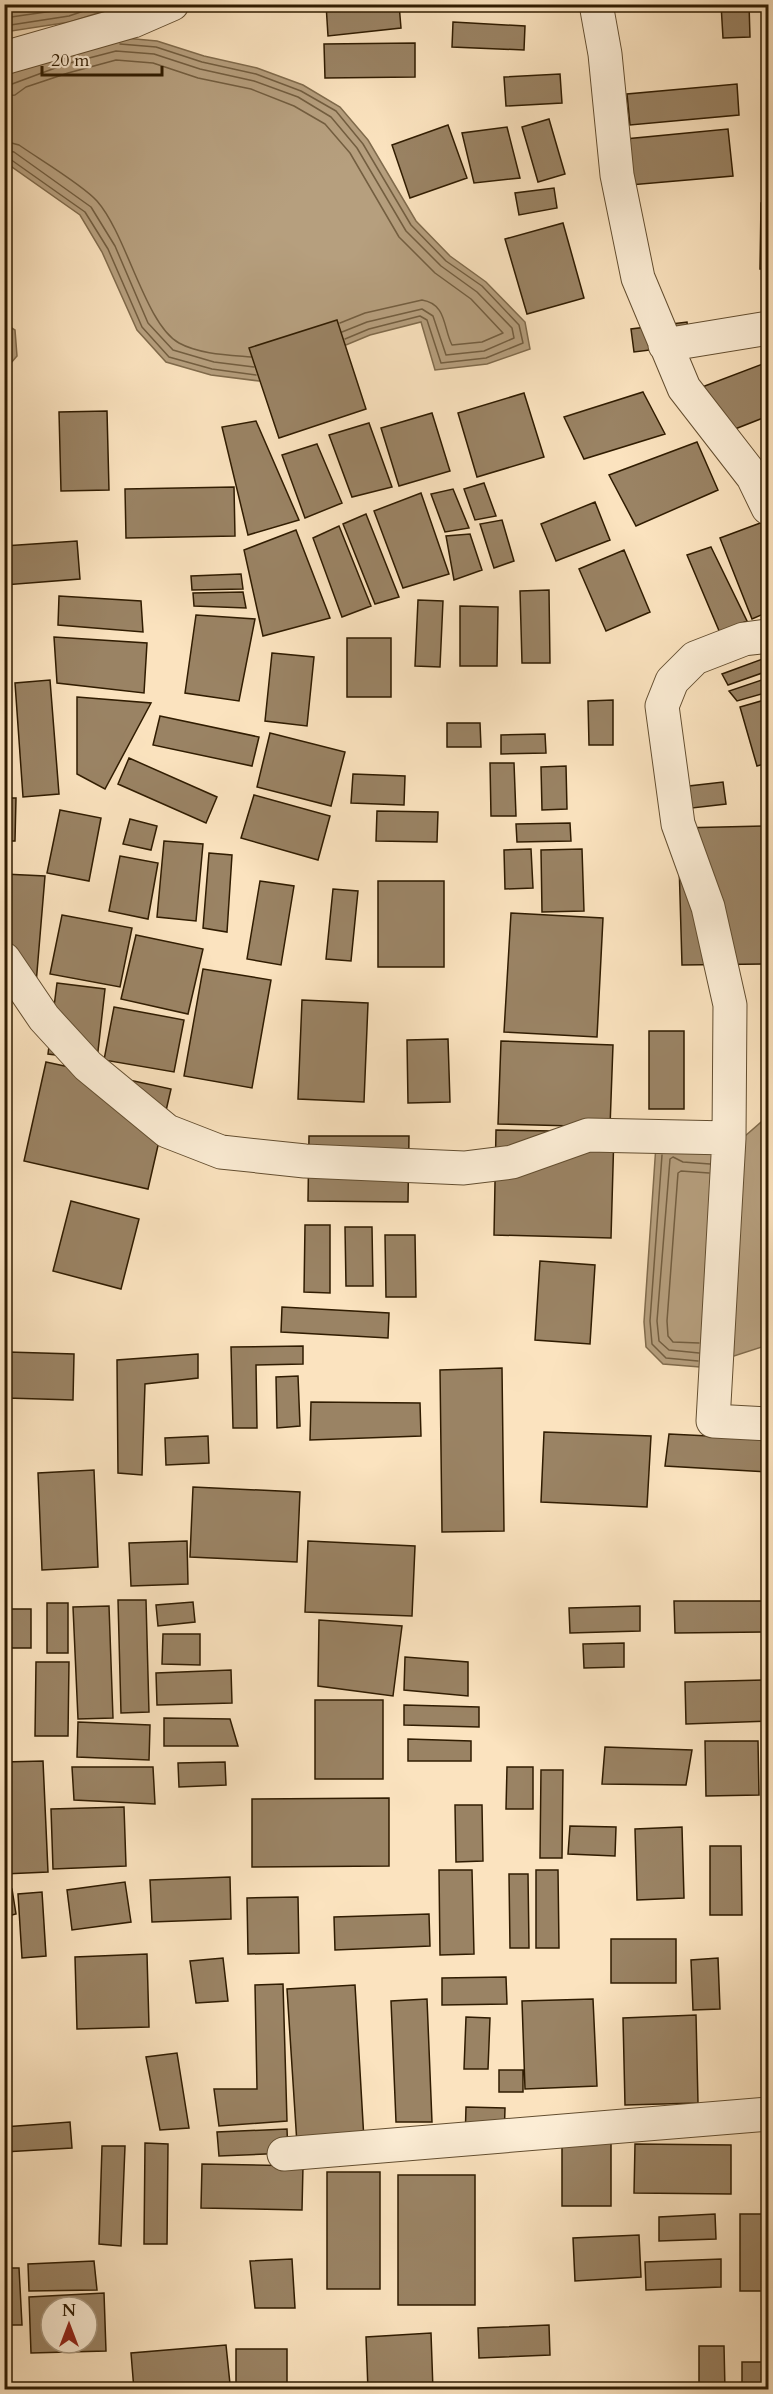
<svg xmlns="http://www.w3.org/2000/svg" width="773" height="2394" font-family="Cardo,serif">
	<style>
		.water { fill: #b69f7e; stroke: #806b4c; stroke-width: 1.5 }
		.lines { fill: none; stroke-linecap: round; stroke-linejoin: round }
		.shore { stroke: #735e40; stroke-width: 1.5 }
		.building { fill: #9a8364; stroke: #301c01; stroke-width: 1.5; fill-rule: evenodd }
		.minor-casing { stroke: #634e30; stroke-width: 35 }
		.minor { stroke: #fcedd5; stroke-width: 33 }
	</style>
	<rect width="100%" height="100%" fill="#fbe3bf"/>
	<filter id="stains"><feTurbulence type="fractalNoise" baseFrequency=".00333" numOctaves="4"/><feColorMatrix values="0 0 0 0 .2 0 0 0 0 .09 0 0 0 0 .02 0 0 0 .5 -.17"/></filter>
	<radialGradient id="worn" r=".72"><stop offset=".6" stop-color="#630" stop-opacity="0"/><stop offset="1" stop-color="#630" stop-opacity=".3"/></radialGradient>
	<path class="water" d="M4,5H123L70,22L5,32Z
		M114,37L157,41L204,56L257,68L303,85L340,107L368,140L416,221L450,256L486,282L525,322L530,349L487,364L435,370L421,322L370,335L259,381L211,375L166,362L137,330L102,252L80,215L5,162L4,78L10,68Z
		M5,324L15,330L17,356L5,370Z
		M768,1116V1345L700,1367L663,1364L646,1347L644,1322L657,1130L745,1136Z"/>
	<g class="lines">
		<path class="shore" d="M4,18L67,9L81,4
			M4,26L69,16L104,4
			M120,44L156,47L202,62L256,74L301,91L336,111L363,144L411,225L446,261L482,286L519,325L523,343L486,358L441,363L427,320L420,316L369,329L345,339
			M4,87L66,64L116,51L154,54L200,69L254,81L298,97L331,117L357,148L406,231L441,266L477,292L512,328L514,338L484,351L446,355L433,316L422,309L367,322L342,332
			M4,96L15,95L26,87L68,73L116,60L153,63L198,78L251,89L294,106L325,124L350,153L399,237L435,273L471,299L503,333L482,342L452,345C443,328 447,304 422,300L365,313L340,323
			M4,141L19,145C39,159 83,185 97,201C127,235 145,324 179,343C199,354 228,355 251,357
			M4,150L14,152L91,207L115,246L148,323L173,350L214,362L254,367
			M4,157L10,159L85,212L108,249L142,327L169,357L212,369L256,375
			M662,1155L650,1321L652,1344L666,1358L698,1361
			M699,1343L673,1342L668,1336L667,1321L678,1173L681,1171L709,1173
			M699,1353L669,1350L659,1341L657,1321L670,1159L673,1157L683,1162L710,1164"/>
	</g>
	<path class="building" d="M326,4H399L401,28L328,36Z
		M721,4H749L750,37L723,38Z
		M453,22L525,26L524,50L452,47Z
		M415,43V77L325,78L324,44Z
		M560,74L562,103L506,106L504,77Z
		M737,84L739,115L630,125L627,94Z
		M549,119L565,174L538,182L522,127Z
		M448,125L467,178L410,198L392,145Z
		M507,127L520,178L474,183L462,133Z
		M728,129L733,176L630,185L625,139Z
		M554,188L557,208L519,215L515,193Z
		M761,203H768V269H760Z
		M563,223L584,298L527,314L505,239Z
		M337,320L366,409L279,438L249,348Z
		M687,322L690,345L634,352L631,329Z
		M768,362V416L707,440L689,392Z
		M643,392L665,434L584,459L564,417Z
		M524,393L544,457L477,477L458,413Z
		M107,411L109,490L61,491L59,412Z
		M432,413L450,471L399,486L381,428Z
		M256,421L299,520L248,535L222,427Z
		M369,423L392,487L352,497L329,435Z
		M697,442L718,490L636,526L609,475Z
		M317,444L342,503L305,518L282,455Z
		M484,483L496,516L475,520L464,489Z
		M234,487L235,536L126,538L125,489Z
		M453,489L469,528L445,532L431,494Z
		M421,493L449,574L403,588L374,511Z
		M595,502L610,540L556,561L541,524Z
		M366,514L399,597L375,604L343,524Z
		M502,520L514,561L494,568L480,524Z
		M763,522L768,536V612L752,619L720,538Z
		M339,526L371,606L342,617L313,538Z
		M296,530L330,618L263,636L244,550Z
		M470,534L482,570L454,580L446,536Z
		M77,541L80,579L4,585V546Z
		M711,547L747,621L720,633L687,555Z
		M624,550L650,612L606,631L579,569Z
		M241,574L243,589L192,590L191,576Z
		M549,590L550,663H522L520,591Z
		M243,592L246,608L194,606L193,593Z
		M59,596L141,601L143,632L58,625Z
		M418,600L443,601L440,667L415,666Z
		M460,606L498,607L497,666H460Z
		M196,615L255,619L239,701L185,693Z
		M54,637L147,643L144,693L57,683Z
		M347,638H391V697H347Z
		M272,653L314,657L307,726L265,721Z
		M768,657V671L728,685L722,674Z
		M768,678V692L737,701L729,691Z
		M50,680L59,794L23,797L15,683Z
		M77,697L151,703L105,789L77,774Z
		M768,699V763L757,766L740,707Z
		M613,700V745H589L588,701Z
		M160,716L259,737L252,766L153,745Z
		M447,723H480L481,747H447Z
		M270,733L345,752L331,806L257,787Z
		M545,734L546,753L501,754V735Z
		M129,758L217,797L206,823L118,784Z
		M490,763H514L516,816H491Z
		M566,766L567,809L542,810L541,767Z
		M353,774L405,776L404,805L351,803Z
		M723,782L726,804L692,808L689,786Z
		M254,795L330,816L318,860L241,838Z
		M4,798H16L15,841H4Z
		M60,810L101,818L89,881L47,873Z
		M377,811L438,812L437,842L376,841Z
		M130,819L157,826L151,850L123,844Z
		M570,823L571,841L517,842L516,824Z
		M768,826V964L682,965L678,828Z
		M164,841L203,844L196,921L157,917Z
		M531,849L533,888L505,889L504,850Z
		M582,849L584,911L542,912L541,850Z
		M209,853L232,855L227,932L203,928Z
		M120,856L158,863L148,919L109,911Z
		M4,874L45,876L34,1008L4,972Z
		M260,881L294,886L281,965L247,959Z
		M378,881H444V967H378Z
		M333,889L358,891L351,961L326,959Z
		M511,913L603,918L597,1037L504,1032Z
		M62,915L132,928L120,987L50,974Z
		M136,935L203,949L188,1014L121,999Z
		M203,969L271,980L252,1088L184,1076Z
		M57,983L105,989L97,1060L48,1054Z
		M302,1000L368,1003L364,1102L298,1099Z
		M114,1007L184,1020L174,1072L104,1060Z
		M4,1008L10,1018L4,1021Z
		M649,1031H684V1109H649Z
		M448,1039L450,1102L408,1103L407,1040Z
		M501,1041L613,1045L610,1127L498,1124Z
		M46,1062L171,1089L148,1189L24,1161Z
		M496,1130L614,1132L611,1238L494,1235Z
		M309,1136H409L408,1202L308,1201Z
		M71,1201L139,1219L121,1289L53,1271Z
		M305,1225H330V1293L304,1292Z
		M345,1227H372L373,1286H346Z
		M385,1235H415L416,1297H386Z
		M540,1261L595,1265L590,1344L535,1340Z
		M282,1307L389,1313L388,1338L281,1332Z
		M303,1346V1364L256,1365L257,1428H233L231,1347Z
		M8,1352L74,1354L73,1400L7,1398Z
		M198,1354V1378L145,1384L142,1475L118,1473L117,1360Z
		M502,1368L504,1531L442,1532L440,1370Z
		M298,1376L300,1426L277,1428L276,1377Z
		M311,1402L420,1403L421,1436L310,1440Z
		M544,1432L651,1436L647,1507L541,1502Z
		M669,1434L768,1439V1472L665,1466Z
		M208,1436L209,1463L166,1465L165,1438Z
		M94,1470L98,1567L42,1570L38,1473Z
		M193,1487L300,1492L297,1562L190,1557Z
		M187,1541L188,1584L131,1586L129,1543Z
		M308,1541L415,1546L412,1616L305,1612Z
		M118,1600H146L149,1712L121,1713Z
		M674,1601H768V1632L675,1633Z
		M193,1602L195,1622L158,1626L156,1605Z
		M47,1603H68V1653H47Z
		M109,1606L113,1718L78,1719L73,1607Z
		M640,1606V1631L570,1633L569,1608Z
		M4,1609H31V1648H4Z
		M319,1620L402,1626L393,1696L318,1686Z
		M163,1634H200V1665L162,1664Z
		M624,1643V1667L584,1668L583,1644Z
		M405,1657L468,1662V1696L404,1690Z
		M36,1662H69L68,1736H35Z
		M231,1670L232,1703L157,1705L156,1673Z
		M768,1680V1721L686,1724L685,1682Z
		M315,1700H383V1779H315Z
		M404,1705L479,1707V1727L404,1725Z
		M164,1718L230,1719L238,1746H164Z
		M78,1722L150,1725L149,1760L77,1757Z
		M408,1739L471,1741V1761H408Z
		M705,1741H758L759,1795L706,1796Z
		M605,1747L692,1750L686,1785L602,1784Z
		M43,1761L48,1872L4,1874V1762Z
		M225,1762L226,1785L179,1787L178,1763Z
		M72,1767H153L155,1804L74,1800Z
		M507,1767H533V1809H506Z
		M541,1770H563L562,1858H540Z
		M389,1798V1866L252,1867V1799Z
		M455,1805H482L483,1861L456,1862Z
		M124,1807L126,1866L53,1869L51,1809Z
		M570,1826L616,1827L615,1856L568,1854Z
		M682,1827L684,1898L637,1900L635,1829Z
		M710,1846H741L742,1915H710Z
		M439,1870H472L474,1954L440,1955Z
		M536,1870H558L559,1948H536Z
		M509,1874H528L529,1948H510Z
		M230,1877L231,1919L152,1922L150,1880Z
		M125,1882L131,1922L72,1930L67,1890Z
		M12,1889L16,1914L4,1917V1890Z
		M42,1892L46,1956L22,1958L18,1894Z
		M298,1897L299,1953L248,1954L247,1898Z
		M429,1914L430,1946L335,1950L334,1917Z
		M611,1939H676V1983H611Z
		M147,1954L149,2027L77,2029L75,1957Z
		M223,1958L228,2001L196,2003L190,1961Z
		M718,1958L720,2009L693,2010L691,1960Z
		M4,1963L9,1985H4Z
		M506,1977L507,2004L442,2005V1978Z
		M283,1984L287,2121L219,2126L214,2089H257L255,1985Z
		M355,1985L364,2140L297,2144L287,1989Z
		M427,1999L432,2122H396L391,2001Z
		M593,1999L597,2086L525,2089L522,2001Z
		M696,2015L698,2103L625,2105L623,2018Z
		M466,2017L490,2018L488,2069H464Z
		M177,2053L189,2128L160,2130L146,2057Z
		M499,2070H523V2092H499Z
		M466,2107L505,2108L504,2142H465Z
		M70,2122L72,2148L4,2152V2127Z
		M287,2129L288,2153L219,2156L217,2132Z
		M562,2130L611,2131V2206H562Z
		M145,2143L168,2144L167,2244H144Z
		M635,2144L731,2145V2194L634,2193Z
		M102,2146H125L121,2246L99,2244Z
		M202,2164L303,2166L302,2210L201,2208Z
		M327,2172H380V2289H327Z
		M398,2175H475V2305H398Z
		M715,2214L716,2239L659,2241V2217Z
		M740,2214H768V2291H740Z
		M639,2235L641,2277L575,2281L573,2238Z
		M292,2259L295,2308H255L250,2261Z
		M721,2259V2287L646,2290L645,2262Z
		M94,2261L97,2290L29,2291L28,2264Z
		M4,2268H19L22,2325H4Z
		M104,2293L106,2351L31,2353L29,2297ZM51,2307H87V2343H51Z
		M549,2325L550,2355L479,2358L478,2328Z
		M431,2333L433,2390H368L366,2337Z
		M226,2345L230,2384L134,2390L131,2353Z
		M699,2346H724L725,2390H699Z
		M236,2349H287V2390H236Z
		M742,2362H768V2390H742Z
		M345,2386V2390H304V2389Z"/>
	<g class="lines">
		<g class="minor-casing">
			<path id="minor" d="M596,4L605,54L617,175L638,278L684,388L753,477L768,508
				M4,58L133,21L172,4
				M665,345L768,328
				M768,636L744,639L695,658L672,681L662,706L678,824L708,907L730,1005L729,1138L713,1421L768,1424
				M4,959L44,1018L88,1066L167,1131L221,1152L305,1161L464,1168L512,1162L588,1135L729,1138
				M284,2154L768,2114"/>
		</g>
		<use href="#minor" class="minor"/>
	</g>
	<rect width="773" height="2394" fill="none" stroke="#fbe3bf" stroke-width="24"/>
	<rect x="6" y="6" width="761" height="2382" fill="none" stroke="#301c01" stroke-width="3"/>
	<rect x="12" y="12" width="749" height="2370" fill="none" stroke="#301c01" stroke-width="1.5"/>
	<g transform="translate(69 2325)"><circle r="28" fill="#fcedd5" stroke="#aa9980" stroke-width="1.5"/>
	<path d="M0-4.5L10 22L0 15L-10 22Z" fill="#8f2418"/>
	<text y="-9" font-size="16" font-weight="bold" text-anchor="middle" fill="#301c01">N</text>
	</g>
	<path d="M42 66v9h120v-9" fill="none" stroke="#301c01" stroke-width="3"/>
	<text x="51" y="66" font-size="18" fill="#301c01" stroke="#fcedd5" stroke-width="4.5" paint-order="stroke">20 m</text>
	<rect width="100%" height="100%" filter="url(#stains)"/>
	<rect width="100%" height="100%" fill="url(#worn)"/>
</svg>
